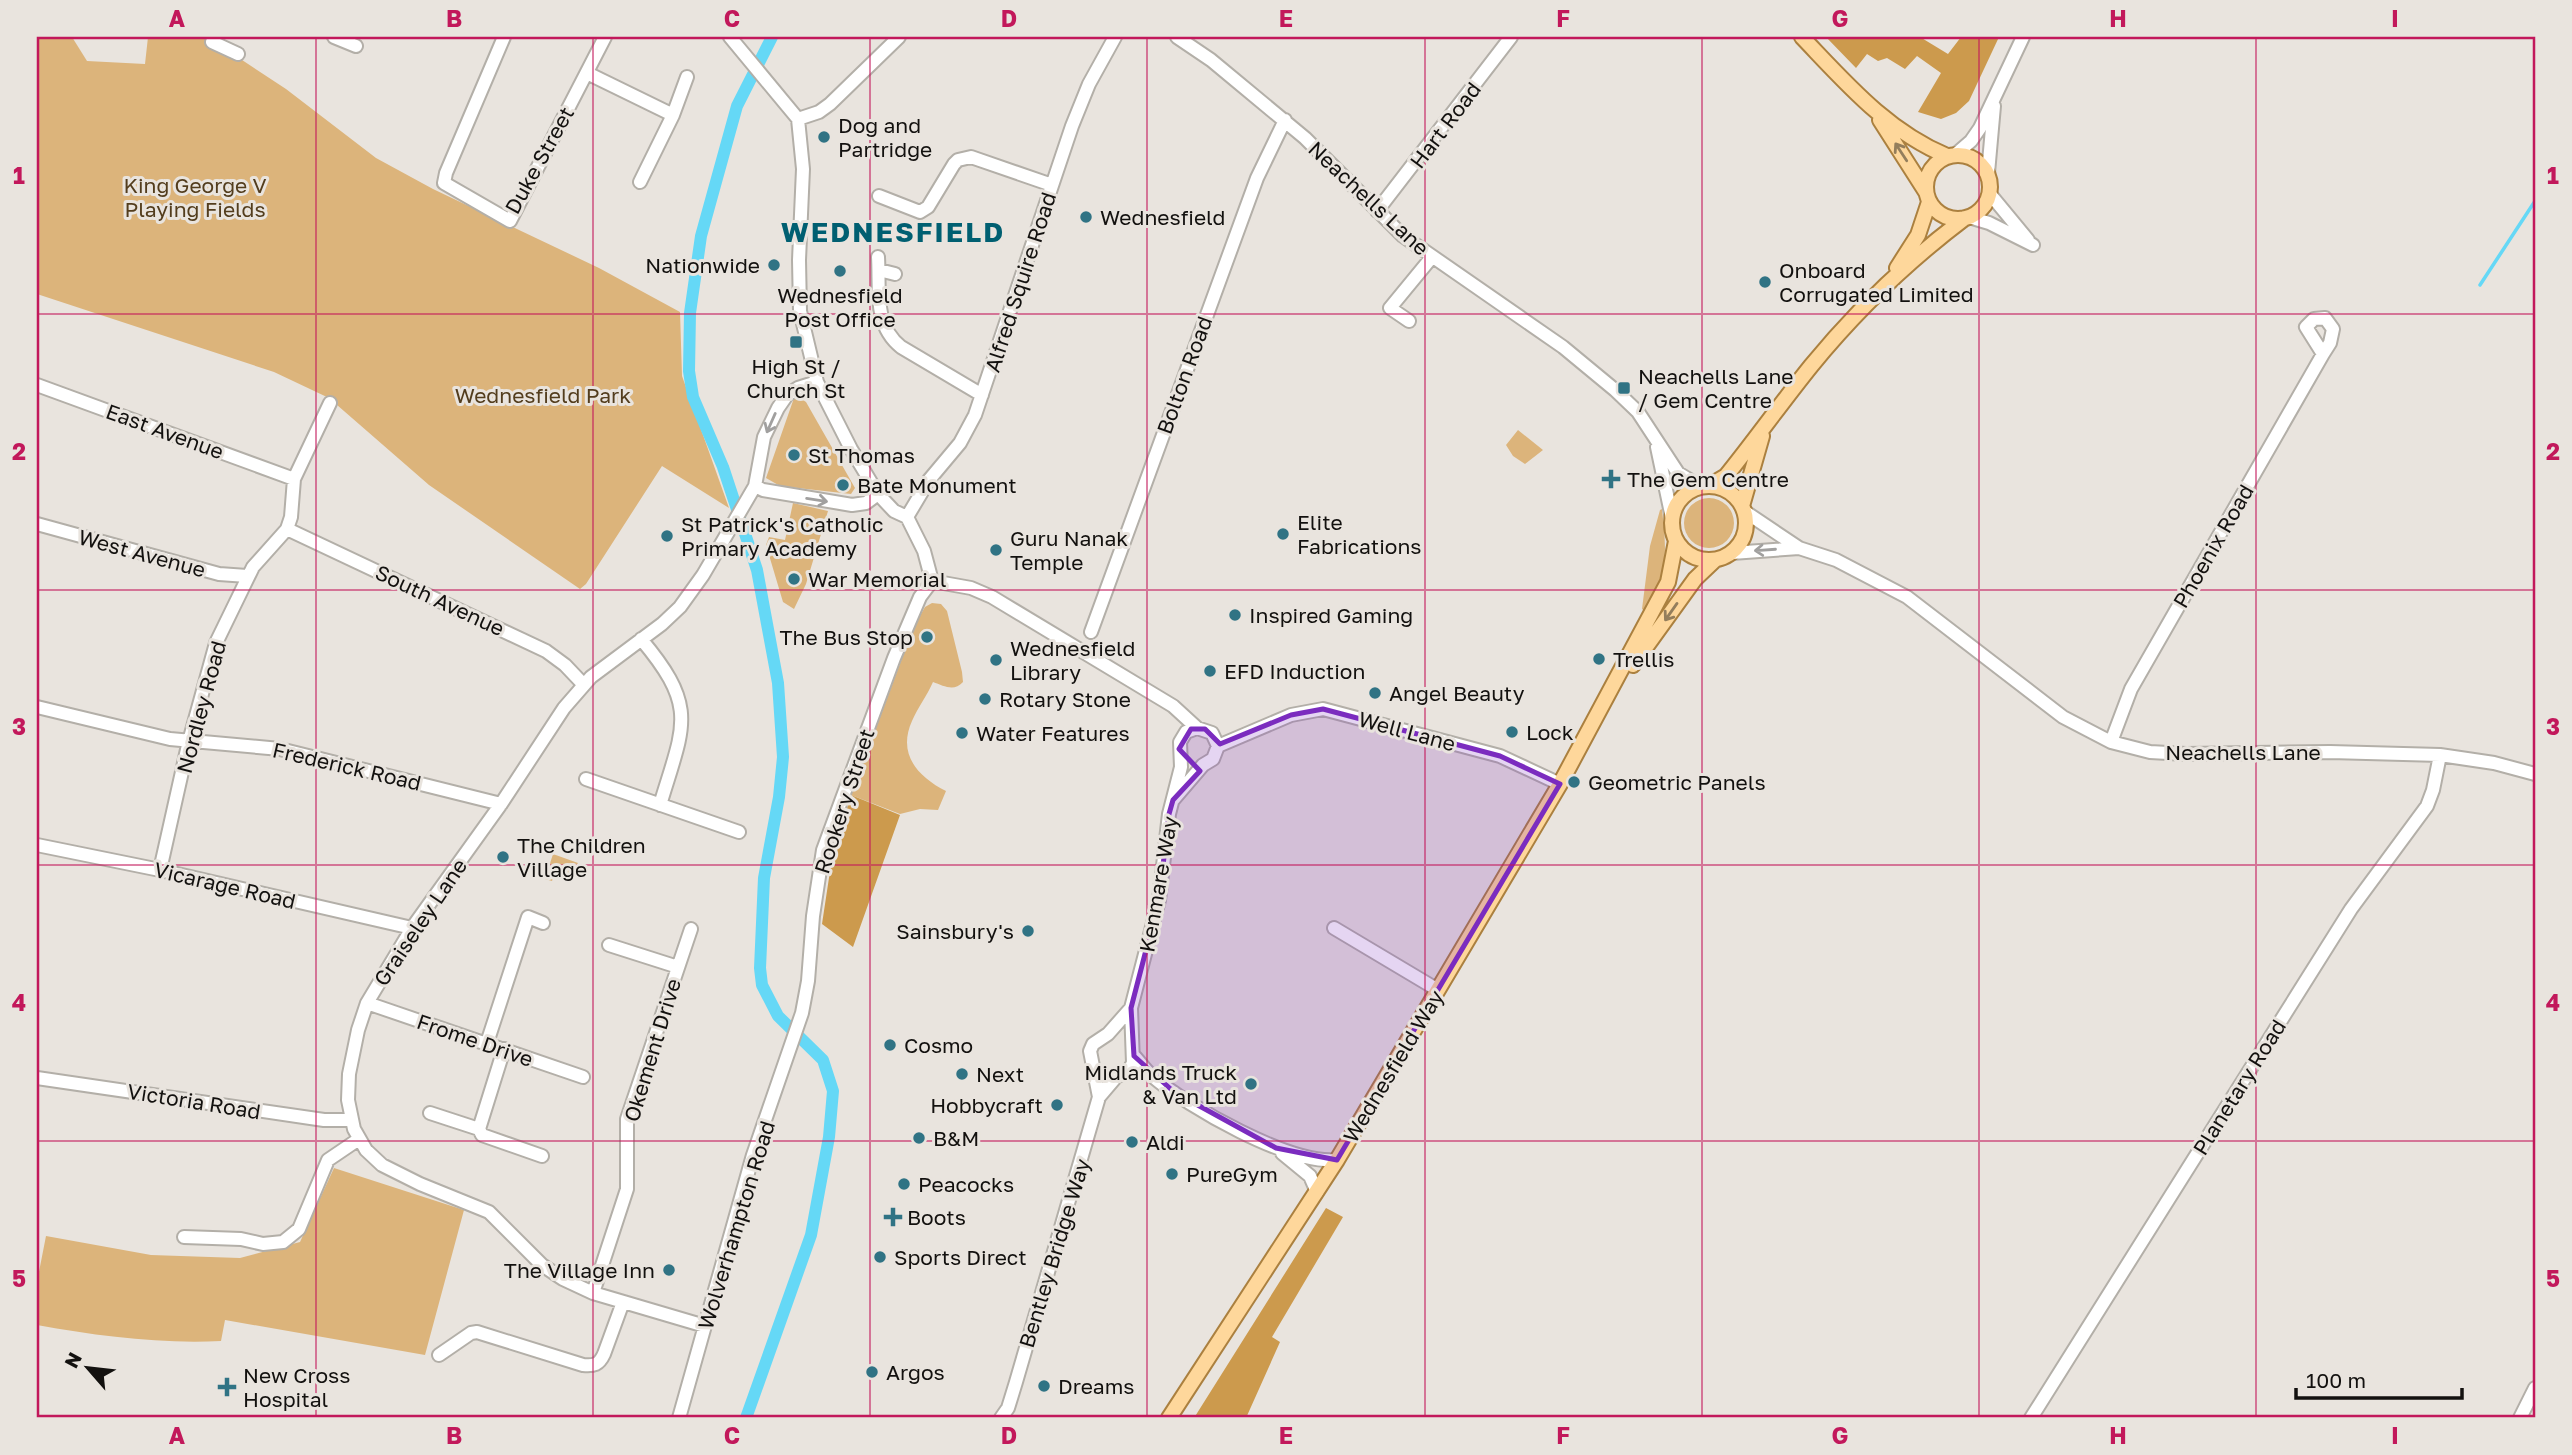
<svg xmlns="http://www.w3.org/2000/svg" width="2572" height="1455" font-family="'Golos Text',sans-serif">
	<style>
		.green { fill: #dcb47b }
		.forest { fill: #cc9a4d }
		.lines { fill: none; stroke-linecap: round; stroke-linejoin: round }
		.stream { stroke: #65d8f6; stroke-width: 3.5 }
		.canal { stroke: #65d8f6; stroke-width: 12 }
		.minor-casing { stroke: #b3afa8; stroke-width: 16 }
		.major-casing { stroke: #ab803f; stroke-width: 18 }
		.minor { stroke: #fff; stroke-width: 12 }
		.major { stroke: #fed79b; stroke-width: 14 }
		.oneway { stroke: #947e5c }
		.oneway2 { stroke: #a1a09f }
		.marked { fill: #7b2cbf; fill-opacity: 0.2; stroke: #7b2cbf; stroke-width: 5; stroke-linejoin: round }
		.grid { fill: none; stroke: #c2185b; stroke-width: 2; stroke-opacity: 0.55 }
		.poi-dot { fill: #307384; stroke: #e9e4de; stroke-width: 2.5 }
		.labels { text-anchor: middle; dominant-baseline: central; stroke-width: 6; stroke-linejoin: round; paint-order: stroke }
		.poi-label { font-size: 21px; fill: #13110f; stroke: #e9e4de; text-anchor: start }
		.street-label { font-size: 21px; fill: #13110f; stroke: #e9e4de }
		.park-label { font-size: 21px; fill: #533d1d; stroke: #e9e4de }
		.district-label { font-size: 28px; font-weight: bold; letter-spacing: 2px; fill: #005f71; stroke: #e9e4de }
		.neatline { fill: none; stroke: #c2185b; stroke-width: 2.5 }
		.grid-label { font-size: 23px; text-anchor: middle; font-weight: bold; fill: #c2185b }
	</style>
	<rect width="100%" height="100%" fill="#e9e4de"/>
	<path class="green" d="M37,37H72L87,61L145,64L148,37H207L220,42L239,58L286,89L376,158L433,189L599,268L680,312L682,376L729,508L662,466L586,584L580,589L429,485L329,398L274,372L37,294Z
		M794,398H800L806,402L855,488L851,494L780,486L766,478Z
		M1518,430L1543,450L1525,464L1513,456L1506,445Z
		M1684 523a25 25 0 1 1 50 0a25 25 0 1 1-50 0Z
		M793,503L828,511L806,584L794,609L783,602L766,545L769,537L785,540Z
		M1662,509C1667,557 1668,568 1646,612L1642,609L1650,546L1660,510Z
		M932,603L941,604L947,611L962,672L963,682C954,692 944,686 933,682C927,696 918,707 912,721C897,754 918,777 946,791L938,810L920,809L900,814L851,795L914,626L925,607Z
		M553,854L578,863L572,878L555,873L552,881L545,879Z
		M334,1168L464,1210L425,1355L225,1320L221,1341C159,1344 98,1336 37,1325V1282L46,1236L151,1255L240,1258L300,1242Z"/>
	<path class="forest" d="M1826,37H1920L1948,54L1961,37H1999L1969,101L1956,113L1941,119L1918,112L1941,73L1917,56L1905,69L1887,58L1878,61L1867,54L1856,68Z
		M851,795L900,815L853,947L822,924L832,858Z
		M1326,1208L1343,1217L1272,1337L1280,1342L1246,1418H1194Z"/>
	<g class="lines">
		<path class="stream" d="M2480,285L2535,201"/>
		<path class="canal" d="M746,1418L811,1235L829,1137L833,1091L823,1060L778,1016L762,985L760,968L764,878L779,797L783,757L778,683L757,570L723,467L693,397L689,371L690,313L701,236L737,106L772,37"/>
		<g class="minor-casing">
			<path id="minor" d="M334,37L356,46
				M504,37L446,173L444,183L510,221L605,37
				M730,37L798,119
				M1177,37L1211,60L1305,138L1403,236L1563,347L1615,390L1638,412L1678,473L1701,487
				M212,42L238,54
				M587,73L673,115
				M798,119L803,169L799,260L800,311L817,382L851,449L878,494L894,511L907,517L924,551L932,581
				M798,119L819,112L830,104L899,37
				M1956,154L1971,141L1980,128L2023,37
				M1988,173L1994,106
				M640,182L673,115L687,77
				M1990,194L2028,240
				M879,196L920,212L928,207L954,164L958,160L971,157L1052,185
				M1377,211L1511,37
				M1969,217L1989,223L2033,245
				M878,257C880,289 873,325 901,347L982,395
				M879,270L895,274
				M2325,318L2333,329L2330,343L2323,354L2306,327L2314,319Z
				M1409,321L1390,308L1432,257
				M37,385L294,479
				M1657,447L1672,518
				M755,486L763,490L852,505L866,503L878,494
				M1744,511L1799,548L1836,560L1907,597L2063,717L2111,742L2150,752L2186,754L2330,752L2440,755L2494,763L2535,774
				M907,517L929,480L960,443L975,415L1072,126L1089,84L1115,37
				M37,524L219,574L247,576
				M287,529L546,651L565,665L584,685
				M1732,553L1799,548
				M932,581L971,588L992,597L1173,706L1197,728L1212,733L1218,746L1213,759L1203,765L1173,800
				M1091,632L1257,178L1285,120
				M641,639C699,708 684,725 660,805
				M37,707L170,739L280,749L501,804
				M2111,742L2131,689L2323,354
				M1218,746L1291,715L1323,709L1500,756L1560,784
				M586,779L739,832
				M37,845L160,870L412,928
				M160,870L188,745L216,643L253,567L287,529L291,517L294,479L330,403
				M1334,928L1438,990
				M609,945L678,967
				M367,1003L583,1077
				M487,1043L528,917L543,923
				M504,1049L479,1129L482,1135L542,1156
				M1134,1056C1140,1062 1145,1070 1152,1076C1188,1107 1290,1165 1337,1160
				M37,1078L324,1120H351
				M1099,1097L1116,1077L1129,1070L1133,1063L1131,1008L1159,900L1169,814L1181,767L1180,742L1186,732L1197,728
				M430,1113L479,1129
				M1282,1153L1310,1176L1317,1192
				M184,1237L241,1239L263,1244L283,1242L299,1229L328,1160L359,1139
				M593,1293L627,1189V1119L691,929
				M705,1326L593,1293L563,1279L542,1265L489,1212L420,1184L382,1165L366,1150L354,1129L348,1100L349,1074L358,1030L367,1003L412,928L501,804L564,708L591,677L662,624L680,607L703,575L755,486L764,437L778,408L787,395L798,388L817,382
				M439,1355L471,1333L477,1332L583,1365C594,1366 599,1365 604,1354L623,1302
				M679,1418L753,1155L802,1013L808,981L813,916L823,850L894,658L920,597L932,581
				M1001,1418L1008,1408L1016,1382L1099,1097L1090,1051L1093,1044L1108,1034L1131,1008
				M2031,1418L2351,909L2427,806L2433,790L2440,755
				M2520,1418L2535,1388"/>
		</g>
		<g class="major-casing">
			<path id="major" d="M1802,37C1846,83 1887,131 1947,156
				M1880,120L1926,192
				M1926 187a32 32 0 1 1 64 0a32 32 0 1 1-64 0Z
				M1897,268L1918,235L1929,202
				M1709,486L1726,476C1755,440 1782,402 1811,366C1856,311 1908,261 1965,218
				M1672 523a37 37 0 1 1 74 0a37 37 0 1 1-74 0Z
				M1742,506L1762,436
				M1633,665L1695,579L1715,560
				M1169,1418L1337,1160L1560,784L1668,582L1676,541"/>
		</g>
		<use href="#minor" class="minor"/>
		<use href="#major" class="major"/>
	</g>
	<defs><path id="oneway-shaft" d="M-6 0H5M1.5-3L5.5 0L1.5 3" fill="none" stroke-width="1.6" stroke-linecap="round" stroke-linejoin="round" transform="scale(1.75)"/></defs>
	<g class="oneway">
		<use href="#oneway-shaft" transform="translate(1901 152) rotate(-123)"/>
		<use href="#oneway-shaft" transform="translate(1671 612) rotate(125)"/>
	</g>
	<g class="oneway2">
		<use href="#oneway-shaft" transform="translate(771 423) rotate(114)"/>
		<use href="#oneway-shaft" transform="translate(817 500) rotate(9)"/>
		<use href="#oneway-shaft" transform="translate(1765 550) rotate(176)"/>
	</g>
	<path class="marked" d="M1323,709L1500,756L1560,784L1337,1160L1276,1148L1174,1092L1134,1056L1131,1008L1159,900L1169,814L1173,800L1200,771L1179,749L1191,729H1205L1220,744L1291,715Z"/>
	<path class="grid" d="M316,37V1418M593,37V1418M870,37V1418M1147,37V1418M1425,37V1418M1702,37V1418M1979,37V1418M2256,37V1418M37,314H2535M37,590H2535M37,865H2535M37,1141H2535"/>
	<g class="poi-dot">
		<circle cx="824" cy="137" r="7"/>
		<circle cx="1086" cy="217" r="7"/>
		<circle cx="774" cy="265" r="7"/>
		<circle cx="840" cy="271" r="7"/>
		<circle cx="1765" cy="282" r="7"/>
		<rect x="789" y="335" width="14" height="14" rx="3.5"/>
		<rect x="1617" y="381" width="14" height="14" rx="3.5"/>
		<circle cx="794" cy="455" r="7"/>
		<path d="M1607.5 468.5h7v7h7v7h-7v7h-7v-7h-7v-7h7z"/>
		<circle cx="843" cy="485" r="7"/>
		<circle cx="1283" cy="534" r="7"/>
		<circle cx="667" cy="536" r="7"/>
		<circle cx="996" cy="550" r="7"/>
		<circle cx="794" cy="579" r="7"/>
		<circle cx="1235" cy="615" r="7"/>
		<circle cx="927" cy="637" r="7"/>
		<circle cx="1599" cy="659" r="7"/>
		<circle cx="996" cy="660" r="7"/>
		<circle cx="1210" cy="671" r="7"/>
		<circle cx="1375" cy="693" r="7"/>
		<circle cx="985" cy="699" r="7"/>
		<circle cx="1512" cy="732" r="7"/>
		<circle cx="962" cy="733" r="7"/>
		<circle cx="1574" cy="782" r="7"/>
		<circle cx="503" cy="857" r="7"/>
		<circle cx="1028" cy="931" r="7"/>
		<circle cx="890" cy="1045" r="7"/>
		<circle cx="962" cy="1074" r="7"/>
		<circle cx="1251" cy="1084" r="7"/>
		<circle cx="1057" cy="1105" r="7"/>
		<circle cx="919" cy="1138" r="7"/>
		<circle cx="1132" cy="1142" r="7"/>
		<circle cx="1172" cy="1174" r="7"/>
		<circle cx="904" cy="1184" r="7"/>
		<path d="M889.5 1206.5h7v7h7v7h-7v7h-7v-7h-7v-7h7z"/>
		<circle cx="880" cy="1257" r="7"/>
		<circle cx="669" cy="1270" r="7"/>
		<circle cx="872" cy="1372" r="7"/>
		<circle cx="1044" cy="1386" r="7"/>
		<path d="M223.5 1376.5h7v7h7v7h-7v7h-7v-7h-7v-7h7z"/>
	</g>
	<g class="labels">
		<g class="poi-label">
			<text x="838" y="125">Dog and<tspan x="838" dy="24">Partridge</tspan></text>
			<text x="1100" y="217">Wednesfield</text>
			<text x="760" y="265" text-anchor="end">Nationwide</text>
			<text x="1779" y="270">Onboard<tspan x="1779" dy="24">Corrugated Limited</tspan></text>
			<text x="840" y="295" text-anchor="middle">Wednesfield<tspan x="840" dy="24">Post Office</tspan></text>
			<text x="796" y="366" text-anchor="middle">High St /<tspan x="796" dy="24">Church St</tspan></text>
			<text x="1638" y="376">Neachells Lane<tspan x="1638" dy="24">/ Gem Centre</tspan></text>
			<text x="808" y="455">St Thomas</text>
			<text x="1627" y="479">The Gem Centre</text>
			<text x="857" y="485">Bate Monument</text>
			<text x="1297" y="522">Elite<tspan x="1297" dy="24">Fabrications</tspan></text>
			<text x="681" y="524">St Patrick's Catholic<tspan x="681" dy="24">Primary Academy</tspan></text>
			<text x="1010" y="538">Guru Nanak<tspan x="1010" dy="24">Temple</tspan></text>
			<text x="808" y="579">War Memorial</text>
			<text x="1249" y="615">Inspired Gaming</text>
			<text x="913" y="637" text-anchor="end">The Bus Stop</text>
			<text x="1010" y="648">Wednesfield<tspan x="1010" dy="24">Library</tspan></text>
			<text x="1613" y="659">Trellis</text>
			<text x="1224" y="671">EFD Induction</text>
			<text x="1389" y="693">Angel Beauty</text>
			<text x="999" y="699">Rotary Stone</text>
			<text x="1526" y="732">Lock</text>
			<text x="976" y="733">Water Features</text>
			<text x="1588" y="782">Geometric Panels</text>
			<text x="517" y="845">The Children<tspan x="517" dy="24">Village</tspan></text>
			<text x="1014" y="931" text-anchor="end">Sainsbury's</text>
			<text x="904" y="1045">Cosmo</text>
			<text x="1237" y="1072" text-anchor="end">Midlands Truck<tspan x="1237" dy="24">&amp; Van Ltd</tspan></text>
			<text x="976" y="1074">Next</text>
			<text x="1043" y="1105" text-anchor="end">Hobbycraft</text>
			<text x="933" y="1138">B&amp;M</text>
			<text x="1146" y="1142">Aldi</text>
			<text x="1186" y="1174">PureGym</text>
			<text x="918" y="1184">Peacocks</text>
			<text x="907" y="1217">Boots</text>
			<text x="894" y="1257">Sports Direct</text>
			<text x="655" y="1270" text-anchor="end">The Village Inn</text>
			<text x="886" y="1372">Argos</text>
			<text x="243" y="1375">New Cross<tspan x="243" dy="24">Hospital</tspan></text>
			<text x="1058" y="1386">Dreams</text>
		</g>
		<g class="street-label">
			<text transform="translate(1445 125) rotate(-53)">Hart Road</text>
			<text transform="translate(539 160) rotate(-61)">Duke Street</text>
			<text transform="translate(1369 198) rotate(43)">Neachells Lane</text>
			<text transform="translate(1020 282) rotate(-72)">Alfred Squire Road</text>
			<text transform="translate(1184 375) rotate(-70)">Bolton Road</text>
			<text transform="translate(165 431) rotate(20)">East Avenue</text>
			<text transform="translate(2213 546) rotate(-60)">Phoenix Road</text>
			<text transform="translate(142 553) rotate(15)">West Avenue</text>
			<text transform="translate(440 600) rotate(25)">South Avenue</text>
			<text transform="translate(201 707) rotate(-75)">Nordley Road</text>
			<text transform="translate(1407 731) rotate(15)">Well Lane</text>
			<text x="2243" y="752">Neachells Lane</text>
			<text transform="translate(347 766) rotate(13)">Frederick Road</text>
			<text transform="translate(844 801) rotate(-72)">Rookery Street</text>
			<text transform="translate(1158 884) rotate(-80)">Kenmare Way</text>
			<text transform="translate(225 885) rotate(13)">Vicarage Road</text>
			<text transform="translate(420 922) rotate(-56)">Graiseley Lane</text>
			<text transform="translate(475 1040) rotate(19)">Frome Drive</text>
			<text transform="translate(652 1050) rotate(-73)">Okement Drive</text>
			<text transform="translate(1393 1066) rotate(-59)">Wednesfield Way</text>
			<text transform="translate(2239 1087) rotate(-58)">Planetary Road</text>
			<text transform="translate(194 1101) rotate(9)">Victoria Road</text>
			<text transform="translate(736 1225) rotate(-73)">Wolverhampton Road</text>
			<text transform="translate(1054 1253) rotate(-73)">Bentley Bridge Way</text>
		</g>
		<g class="park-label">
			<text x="195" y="185">King George V<tspan x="195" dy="24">Playing Fields</tspan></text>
			<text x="543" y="395">Wednesfield Park</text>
		</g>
		<g class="district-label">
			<text x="893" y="231">WEDNESFIELD</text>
		</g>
	</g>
	<rect width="2572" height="1455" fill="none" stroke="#e9e4de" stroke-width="77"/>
	<g transform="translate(88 1368) rotate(298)" stroke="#e9e4de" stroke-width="5" paint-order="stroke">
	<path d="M0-5L12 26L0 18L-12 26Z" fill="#13110f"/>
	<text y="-10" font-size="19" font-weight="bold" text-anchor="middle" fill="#13110f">N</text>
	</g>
	<path d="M2296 1388v10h166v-10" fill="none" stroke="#13110f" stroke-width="3.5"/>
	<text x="2306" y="1388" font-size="21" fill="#13110f" stroke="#e9e4de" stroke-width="5" paint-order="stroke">100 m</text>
	<rect x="38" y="38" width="2496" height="1378" class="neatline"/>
	<g class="grid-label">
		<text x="177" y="27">A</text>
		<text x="454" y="27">B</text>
		<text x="732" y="27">C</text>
		<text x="1009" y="27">D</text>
		<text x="1286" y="27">E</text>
		<text x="1563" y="27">F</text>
		<text x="1840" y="27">G</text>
		<text x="2118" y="27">H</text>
		<text x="2395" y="27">I</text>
		<text x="19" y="184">1</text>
		<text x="2553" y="184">1</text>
		<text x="19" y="460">2</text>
		<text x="2553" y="460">2</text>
		<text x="19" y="735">3</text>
		<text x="2553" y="735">3</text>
		<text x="19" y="1011">4</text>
		<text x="2553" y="1011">4</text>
		<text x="19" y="1287">5</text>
		<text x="2553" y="1287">5</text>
		<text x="177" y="1444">A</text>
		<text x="454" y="1444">B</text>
		<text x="732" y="1444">C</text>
		<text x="1009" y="1444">D</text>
		<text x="1286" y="1444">E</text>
		<text x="1563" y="1444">F</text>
		<text x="1840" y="1444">G</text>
		<text x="2118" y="1444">H</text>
		<text x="2395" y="1444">I</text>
	</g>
</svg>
